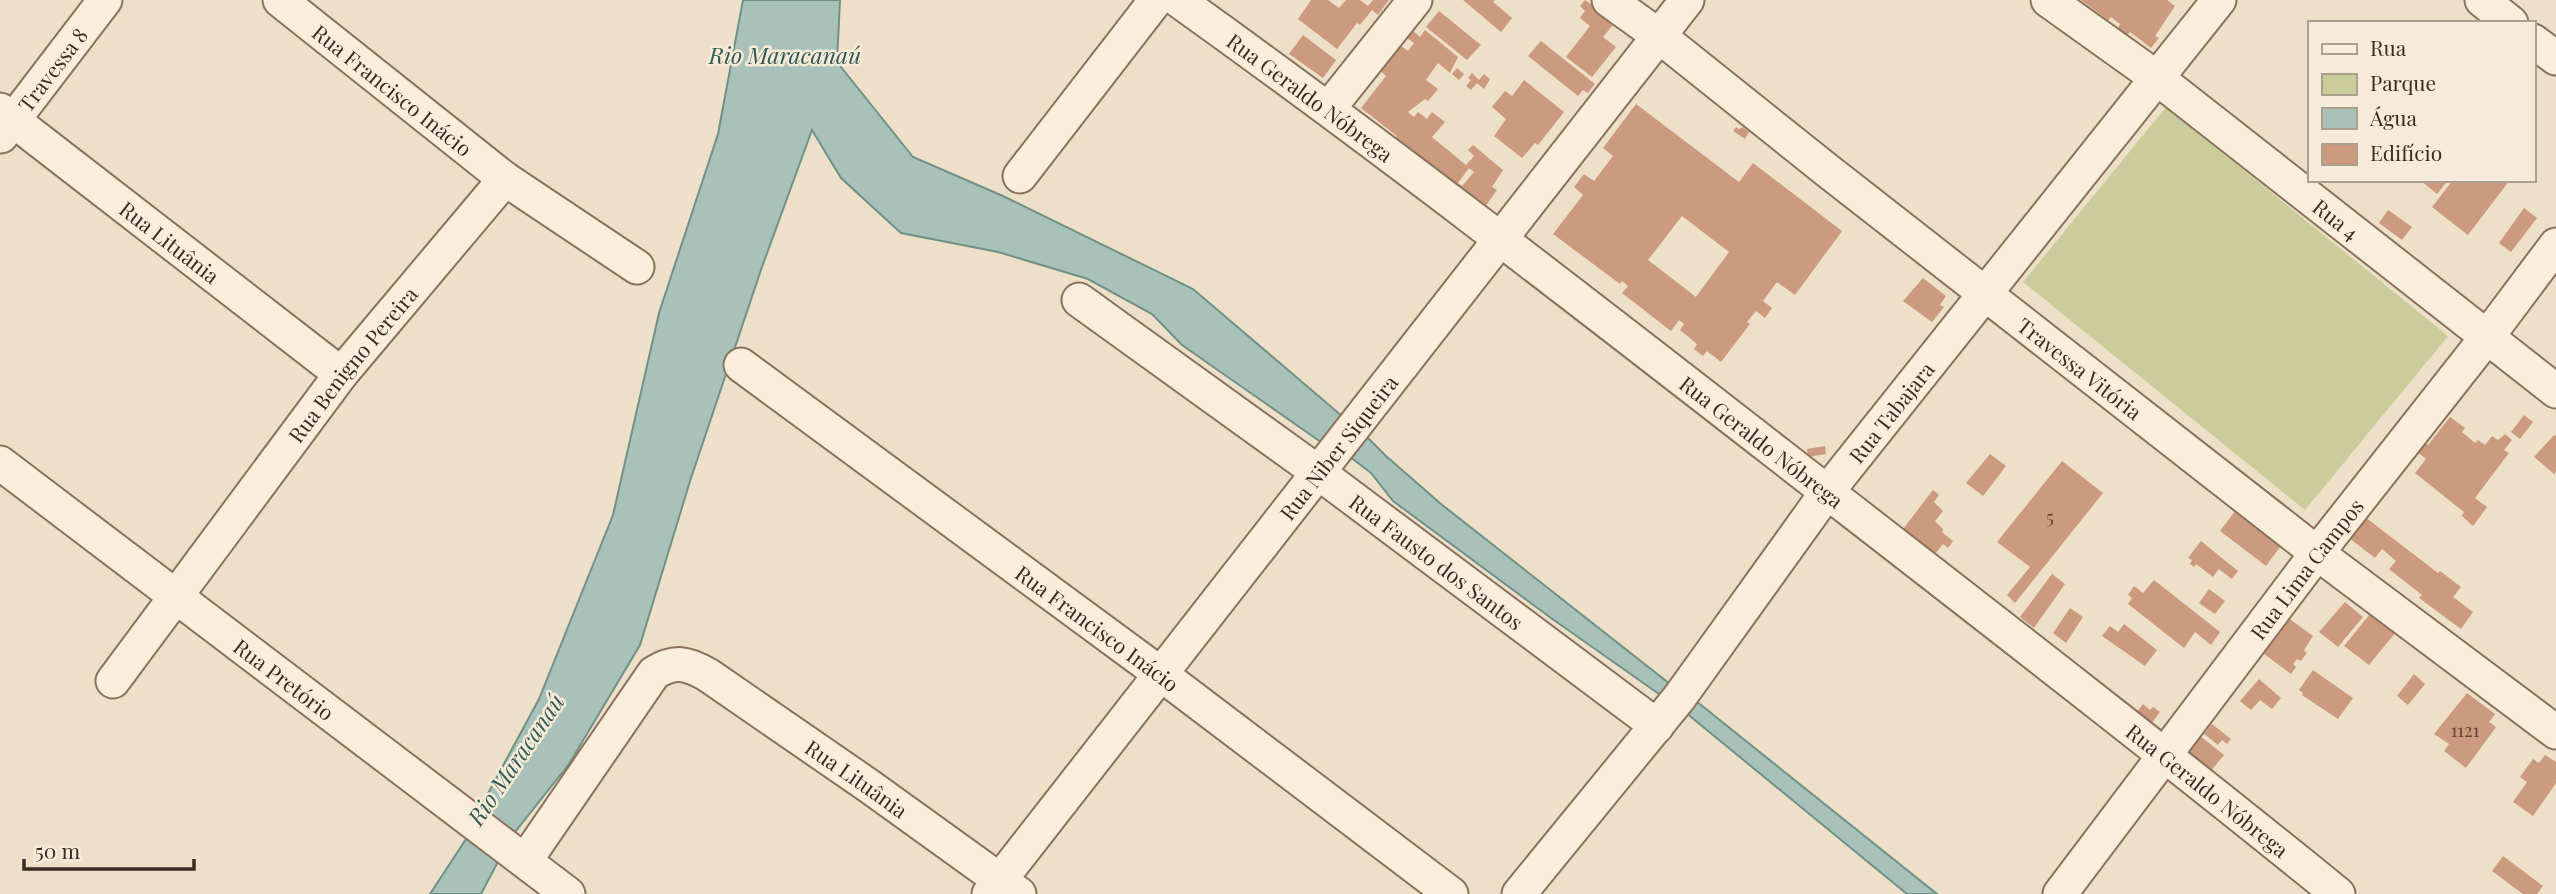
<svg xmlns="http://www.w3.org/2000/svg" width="2556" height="894" font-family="'Playfair Display',serif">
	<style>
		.green { fill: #cacc9c }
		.water { fill: #a9c2b9; stroke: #709186; stroke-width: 2 }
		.building { fill: #cb9a7f; fill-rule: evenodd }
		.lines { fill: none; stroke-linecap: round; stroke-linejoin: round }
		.minor-casing { stroke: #8a725d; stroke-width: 37 }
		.minor { stroke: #f9eedc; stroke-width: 33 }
		.labels { text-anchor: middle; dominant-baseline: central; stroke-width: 5; stroke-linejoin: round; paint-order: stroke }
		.number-label { font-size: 18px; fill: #5f4838 }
		.street-label { font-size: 21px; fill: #3b2c21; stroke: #f6ebd8 }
		.water-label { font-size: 23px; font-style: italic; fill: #305a55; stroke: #f6ebd8 }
	</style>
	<rect width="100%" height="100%" fill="#eee0c8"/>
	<path class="green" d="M2166,107L2448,336L2305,510L2023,282Z"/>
	<path class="water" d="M743,0H840L837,62L913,157L1003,196L1193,289L1349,422L1328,447L1182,345L1152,314L1088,279L998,252L901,233L841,178L812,130L762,267L691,478L640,645L569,764L511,837L478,812L539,699L613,515L659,313L718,134Z
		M1366,436L1386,456L1441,504L1675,688L1666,699L1551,618L1393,501L1371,473L1349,456Z
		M1691,697L1937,894H1907L1691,717L1683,709Z
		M470,833L501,856L481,894H430Z"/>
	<path class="building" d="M1311,0H1328L1339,8L1346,0H1360L1368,6L1373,0H1389L1378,15L1372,10L1360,25L1357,23L1337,49L1298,19Z
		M1463,0H1495L1493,2L1512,18L1501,32Z
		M1585,0L1616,21L1603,37L1616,47L1592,77L1566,57L1590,26L1580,18L1585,11L1580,6Z
		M2081,0H2167L2175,6L2155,36L2159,38L2151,48L2130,32L2127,35L2118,28L2120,24L2111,17L2108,20Z
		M1439,11L1481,45L1467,60L1426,27Z
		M1409,27L1420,37L1425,30L1458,57L1450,73L1438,63L1426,80L1438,89L1428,101L1425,99L1408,112L1414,117L1418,112L1427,119L1432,112L1445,122L1432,137L1466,165L1474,156L1468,150L1473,145L1503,170L1492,187L1497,190L1485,207L1393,141L1397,136L1361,108L1386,76L1377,68L1398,44L1408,51L1414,43L1403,35ZM1469,168L1474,172L1462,186L1458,183Z
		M1303,35L1336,60L1323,78L1289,54Z
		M1541,41L1595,84L1588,93L1583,90L1578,96L1528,56Z
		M1457,68L1464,74L1459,80L1452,74Z
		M1472,73L1479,80L1484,74L1490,79L1484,89L1477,83L1471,90L1466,86L1471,80L1468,78Z
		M1524,80L1564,112L1538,145L1535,143L1522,158L1494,136L1506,119L1492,107L1505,91L1512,96Z
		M1636,104L1739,182L1753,163L1842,231L1795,295L1777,282L1763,301L1772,308L1765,318L1756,311L1747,322L1750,324L1721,362L1707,351L1703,356L1694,349L1697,344L1680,330L1684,324L1679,320L1671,331L1622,293L1628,286L1622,281L1620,284L1553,234L1583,195L1574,187L1584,174L1594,181L1613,156L1603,148ZM1682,216L1729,252L1696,297L1648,260Z
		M1736,127L1739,129L1743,127L1749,132L1745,139L1733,131Z
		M2420,180H2448L2437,194Z
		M2453,180H2510L2468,235L2432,207Z
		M2524,208L2537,218L2511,252L2499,243Z
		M2388,210L2412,227L2402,240L2379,223Z
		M1923,278L1946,296L1940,305L1944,307L1932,322L1903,301Z
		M2524,415L2533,422L2520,439L2511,432Z
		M2450,417L2465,428L2462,432L2475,443L2478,440L2485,445L2492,436L2498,440L2505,434L2512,440L2504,450L2509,453L2475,498L2487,507L2473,526L2462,516L2464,512L2415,473L2426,459L2411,447L2418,438L2428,445Z
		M2554,435L2556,436V471L2554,474L2534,457Z
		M1825,446L1826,454L1808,457L1807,449Z
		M1990,454L2006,466L1983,496L1966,483Z
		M2062,461L2103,493L2015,603L2007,595L2030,567L1997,542Z
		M1933,490L1939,495L1934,502L1943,511L1935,521L1943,529L1942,532L1953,541L1948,548L1943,544L1935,554L1903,529Z
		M2236,510L2283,543L2266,566L2220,531Z
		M2365,517L2438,573L2440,571L2461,587L2453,597L2473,612L2461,629L2419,598L2422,595L2389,569L2396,561L2382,549L2375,558L2349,538Z
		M2201,541L2238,571L2232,579L2219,569L2213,577L2196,564L2194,567L2190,564L2192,560L2188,558Z
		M2052,574L2065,584L2034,628L2020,617Z
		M2154,580L2220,632L2211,645L2195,632L2184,648L2128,604L2132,598L2128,595L2134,586L2143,593Z
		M2209,589L2225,601L2215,614L2199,603Z
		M2345,602L2363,617L2338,647L2319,632Z
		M2070,608L2083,617L2066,643L2053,633Z
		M2370,614L2396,632L2369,665L2344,646Z
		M2287,617L2313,636L2304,650L2307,653L2301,661L2297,659L2293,664L2296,667L2291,674L2260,651L2275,629L2279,632Z
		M2124,624L2157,650L2145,666L2102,636L2110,626L2118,632Z
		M2313,670L2353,698L2338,719L2302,695L2303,693L2299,690Z
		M2414,674L2425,684L2408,705L2397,696Z
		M2259,679L2281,698L2272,709L2260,700L2251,710L2240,701Z
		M2467,693L2495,714L2489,722L2496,727L2466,768L2444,751L2449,744L2434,734Z
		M2143,704L2150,710L2153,707L2160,712L2151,724L2136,713Z
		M2212,724L2231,739L2227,744L2222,740L2218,745L2204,734Z
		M2195,732L2224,755L2210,772L2182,750Z
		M2545,755L2556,762V783L2533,816L2513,802L2527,782L2520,777L2533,759L2539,763Z
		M2503,856L2543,886L2537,894H2523L2492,871Z"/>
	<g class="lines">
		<g class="minor-casing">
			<g id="minor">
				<path id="s1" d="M280,0L505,179L637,267"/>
				<path id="s2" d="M1178,0C1382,146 1579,299 1777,453C1965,599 2153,744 2338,894"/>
				<path id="s3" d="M1609,0L1659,36L1828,171L2317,553L2556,732"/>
				<path id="s4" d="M2048,0L2157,78L2556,391"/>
				<path d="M2482,0L2511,23"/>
				<path d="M2533,41L2556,58"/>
				<path d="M1329,108L1415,0"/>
				<path id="s5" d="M0,110L341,374"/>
				<path id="s6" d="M1,136L105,0"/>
				<path d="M1020,176L1156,0"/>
				<path id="s7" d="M1079,300L1319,473L1657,726"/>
				<path id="s8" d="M741,365L1162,675L1451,894"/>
				<path id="s9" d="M0,463L568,894"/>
				<path id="s10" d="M113,681L341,374L505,179"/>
				<path id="s11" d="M525,861L654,673C675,660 687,663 708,675L869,786L1019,894"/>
				<path id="s12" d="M989,894L1687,0"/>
				<path id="s13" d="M1519,894L1679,698L1827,492L2219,0"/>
				<path id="s14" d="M2060,894L2317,553L2487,337L2556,245"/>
			</g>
		</g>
		<use href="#minor" class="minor"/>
	</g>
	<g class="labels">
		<g class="number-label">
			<text x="2050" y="517">5</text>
			<text x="2465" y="730">1121</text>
		</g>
		<g class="street-label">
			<text stroke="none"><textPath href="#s6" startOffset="84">Travessa 8</textPath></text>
			<text stroke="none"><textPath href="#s1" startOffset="144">Rua Francisco Inácio</textPath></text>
			<text stroke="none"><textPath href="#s2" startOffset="164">Rua Geraldo Nóbrega</textPath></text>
			<text stroke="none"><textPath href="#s4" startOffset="362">Rua 4</textPath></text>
			<text stroke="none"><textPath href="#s5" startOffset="215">Rua Lituânia</textPath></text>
			<text stroke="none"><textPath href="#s10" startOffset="397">Rua Benigno Pereira</textPath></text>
			<text stroke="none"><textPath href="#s3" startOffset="598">Travessa Vitória</textPath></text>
			<text stroke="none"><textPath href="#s13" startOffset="609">Rua Tabajara</textPath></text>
			<text stroke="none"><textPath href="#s2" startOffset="732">Rua Geraldo Nóbrega</textPath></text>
			<text stroke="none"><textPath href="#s12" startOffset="567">Rua Niber Siqueira</textPath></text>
			<text stroke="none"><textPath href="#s7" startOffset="443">Rua Fausto dos Santos</textPath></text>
			<text stroke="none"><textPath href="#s14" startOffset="408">Rua Lima Campos</textPath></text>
			<text stroke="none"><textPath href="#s8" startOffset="443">Rua Francisco Inácio</textPath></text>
			<text stroke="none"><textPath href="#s9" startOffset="357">Rua Pretório</textPath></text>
			<text stroke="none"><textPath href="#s11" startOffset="467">Rua Lituânia</textPath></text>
			<text stroke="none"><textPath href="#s2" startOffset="1298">Rua Geraldo Nóbrega</textPath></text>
		</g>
		<g class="water-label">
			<text x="785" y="54">Rio Maracanaú</text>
			<text transform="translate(515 759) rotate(-56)">Rio Maracanaú</text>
		</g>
	</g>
	<rect x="2308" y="21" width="228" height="161" fill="#f6ebd8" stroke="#ab9f8f" stroke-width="2"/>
	<rect x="2322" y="44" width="35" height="10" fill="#f9eedc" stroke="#ab9f8f" stroke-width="2"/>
	<text x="2370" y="56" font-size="21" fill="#3b2c21">Rua</text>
	<rect x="2322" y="74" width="35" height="21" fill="#cacc9c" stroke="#ab9f8f" stroke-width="2"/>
	<text x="2370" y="91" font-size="21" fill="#3b2c21">Parque</text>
	<rect x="2322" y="108" width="35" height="21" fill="#a9c2b9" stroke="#ab9f8f" stroke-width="2"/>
	<text x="2370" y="126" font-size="21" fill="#3b2c21">Água</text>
	<rect x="2322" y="144" width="35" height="21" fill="#cb9a7f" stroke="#ab9f8f" stroke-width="2"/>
	<text x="2370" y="161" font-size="21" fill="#3b2c21">Edifício</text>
	<path d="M24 859v10h170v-10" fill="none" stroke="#3b2c21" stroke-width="3.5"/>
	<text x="35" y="859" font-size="21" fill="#3b2c21" stroke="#f6ebd8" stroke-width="5" paint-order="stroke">50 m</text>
</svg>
